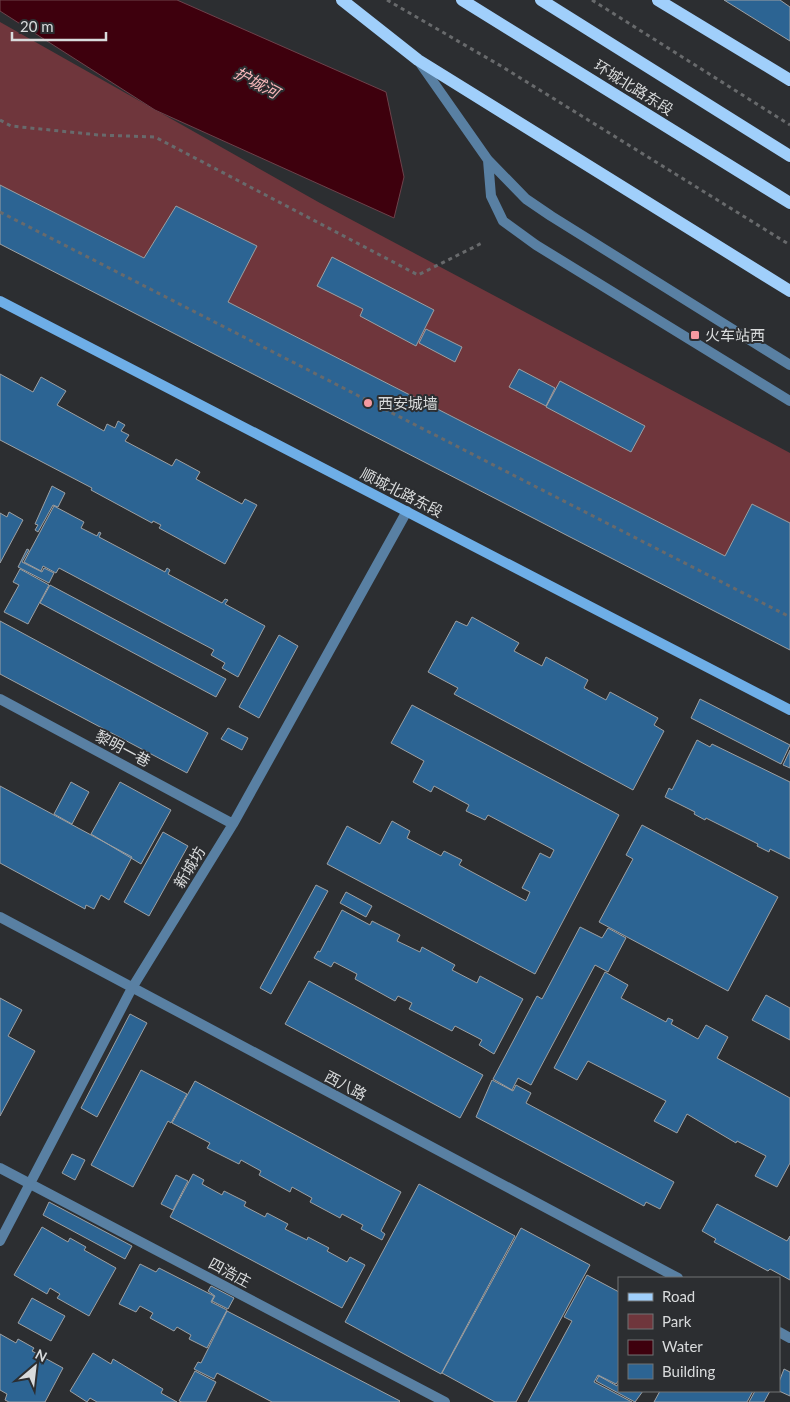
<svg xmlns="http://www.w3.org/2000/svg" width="790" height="1402" font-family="Lato,'Noto Sans SC',sans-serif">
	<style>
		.green { fill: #6f363c }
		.water { fill: #3e000d; stroke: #6c424b }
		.building { fill: #2c6493; stroke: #9da0a3 }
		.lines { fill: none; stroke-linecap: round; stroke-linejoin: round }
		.path { stroke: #686a6c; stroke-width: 3; stroke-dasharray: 4 4; stroke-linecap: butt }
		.lane { stroke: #5980a3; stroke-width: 10 }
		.street { stroke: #5980a3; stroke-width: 10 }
		.secondary { stroke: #6eaee7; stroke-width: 10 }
		.primary { stroke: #a0cffb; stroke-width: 12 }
		.poi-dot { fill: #f49aa1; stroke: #2c2e31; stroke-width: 2 }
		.labels { text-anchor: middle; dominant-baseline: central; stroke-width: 4; stroke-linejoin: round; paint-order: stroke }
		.street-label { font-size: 15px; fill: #d9dbdc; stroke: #2c2e31 }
		.poi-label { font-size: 15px; fill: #d9dbdc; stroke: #2c2e31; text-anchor: start }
		.water-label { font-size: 16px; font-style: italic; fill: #f8b8bb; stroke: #2c2e31 }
	</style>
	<rect width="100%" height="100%" fill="#2c2e31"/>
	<path class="green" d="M0,22L320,203L790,453V523L752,504L725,556L228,302L257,246L176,206L144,258L0,185Z"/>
	<path class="water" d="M0,0H177L386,92L404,177L394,218L155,110L0,11Z"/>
	<path class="building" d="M724,0H780L790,7V41Z
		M0,185L144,258L176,206L257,246L228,302L725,556L752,504L790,523V650L0,244Z
		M332,257L434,310L416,346L360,316L363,309L317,286Z
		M426,329L462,347L455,362L419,343Z
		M519,369L555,388L546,406L509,387Z
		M0,374L33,392L41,377L66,391L57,405L104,431L107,424L115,428L118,421L125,425L121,431L129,435L125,441L172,466L176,459L200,472L196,479L242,504L245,499L257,505L225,564L159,528L161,525L153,521L152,523L91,490L92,488L0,440Z
		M560,381L645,426L631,452L546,407Z
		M52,486L65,493L58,507L53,505L38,532L35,530L38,525L35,524Z
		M54,506L84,522L81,528L97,536L99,532L101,533L99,537L165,572L167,568L170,570L168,574L222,603L225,599L228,600L225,604L265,626L238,677L222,668L225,663L211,655L214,650L59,568L56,573L43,566L41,571L24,562Z
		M9,512L23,520L0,563V513L7,517Z
		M27,549L29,550L22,562L42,572L44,568L54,573L49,583L18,567Z
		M20,569L49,585L28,624L4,612L19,585L13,582Z
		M50,585L226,679L216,697L40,603Z
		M472,617L519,643L514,651L542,666L546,657L588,680L584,688L606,700L610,692L658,718L654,725L664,731L633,790L454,694L458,688L428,672L456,621L467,626Z
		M0,621L208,733L187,773L0,674Z
		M279,635L298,646L259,718L239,707Z
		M700,699L790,745L781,764L691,718Z
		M412,705L619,815L535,974L327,864L347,826L380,844L392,821L410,831L407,838L441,856L444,851L462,860L459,865L526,901L530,892L522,888L540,853L550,858L554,850L488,815L485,820L466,811L469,805L434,786L431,792L413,782L424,761L391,743Z
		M228,728L248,738L242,750L221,739Z
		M697,740L710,747L712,744L790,782V859L770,849L769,852L757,846L758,844L706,818L705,820L694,814L695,812L665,797L669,788L672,790Z
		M790,750V768L783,765Z
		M71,782L89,792L72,824L54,814Z
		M120,782L171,810L141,864L91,834Z
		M0,786L132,857L109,900L101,895L94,909L86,905L85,909L0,863Z
		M642,825L778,897L728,991L599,922L633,859L626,855Z
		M163,832L188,846L149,916L124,902Z
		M316,885L328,891L271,994L260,988Z
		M346,892L372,906L366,917L340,903Z
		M342,910L370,925L372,921L400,935L397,941L420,952L422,947L455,965L452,970L477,983L480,976L523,999L494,1054L479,1045L482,1040L455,1026L452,1031L409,1009L412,1003L398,996L395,1001L355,979L357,974L334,962L331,967L314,958L318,951L320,952Z
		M580,927L602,938L608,928L626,938L608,972L595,965L531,1085L518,1078L512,1090L493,1079L537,996L542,999Z
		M605,972L628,985L621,998L666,1022L668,1018L673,1020L671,1024L698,1039L706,1025L728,1037L717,1058L790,1098V1163L777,1187L755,1176L766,1156L737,1141L736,1143L687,1114L677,1133L654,1121L666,1101L588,1061L577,1080L554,1068Z
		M309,981L483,1075L460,1118L285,1024Z
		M766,995L790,1008V1040L752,1020Z
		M0,998L22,1010L8,1036L35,1051L0,1116Z
		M130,1014L147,1023L97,1117L81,1108Z
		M141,1070L187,1094L171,1123L168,1121L133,1187L91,1165Z
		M492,1080L513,1091L516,1085L531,1093L526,1103L674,1182L660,1209L646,1202L644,1206L476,1117Z
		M195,1081L401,1192L381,1231L385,1234L382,1240L361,1229L363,1225L342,1214L340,1218L310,1202L312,1198L292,1187L290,1192L259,1175L261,1171L241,1160L239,1164L207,1148L210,1143L172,1123Z
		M72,1154L85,1160L75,1180L62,1173Z
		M193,1174L204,1180L202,1184L222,1195L224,1191L246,1202L244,1206L265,1217L267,1213L288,1224L285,1229L307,1240L308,1237L329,1248L327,1251L347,1262L350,1257L365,1265L342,1308L170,1217Z
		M176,1175L188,1181L173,1210L161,1204Z
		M419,1184L515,1236L441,1374L345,1322Z
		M49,1202L132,1246L125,1259L43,1215Z
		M717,1204L787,1241L790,1236V1280L770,1269L768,1271L714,1242L716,1239L702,1231Z
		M42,1227L68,1242L70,1238L86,1247L84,1250L116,1268L89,1316L57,1298L60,1294L50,1288L47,1294L14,1275Z
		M521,1228L590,1265L516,1402H495L442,1373Z
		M140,1264L156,1272L159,1268L214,1296L211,1302L227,1310L207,1348L189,1339L191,1335L177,1327L174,1331L150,1318L153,1313L140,1306L136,1312L119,1304Z
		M587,1275L619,1292V1380L616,1384L598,1375L594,1382L632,1402H528L572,1321L564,1317Z
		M211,1286L234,1298L228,1309L212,1301L215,1296L208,1291Z
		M32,1298L65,1316L51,1341L18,1323Z
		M227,1311L400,1401L399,1402H272L217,1373L214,1379L194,1369L198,1362L201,1363Z
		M0,1334L16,1343L18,1339L34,1348L32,1351L63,1368L45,1402H9L5,1400L7,1394L0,1390Z
		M93,1353L111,1364L113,1359L163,1389L161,1393L177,1402H97L90,1398L87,1402L70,1391Z
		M784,1369L790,1372V1396L779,1391V1382Z
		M195,1371L216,1382L206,1402H182L179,1401Z
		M599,1376L617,1386L619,1382V1391H643L635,1402L596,1381Z
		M660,1391H753L747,1402H654Z
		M755,1391H770L764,1402H749Z"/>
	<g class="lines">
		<path class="path" d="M387,0L501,66L790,245
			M592,0L790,125
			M0,120L11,126L99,135L155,137L418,275L484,242
			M0,212L790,617"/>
		<path class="lane" d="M420,63L488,160L526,199L551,216L790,365
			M488,160L491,196L503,221L536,245L790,401"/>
		<path class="street" d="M0,699L233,824
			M0,917L678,1278
			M0,1168L445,1402
			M0,1241L132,988L233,824L407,511
			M779,1332L790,1338"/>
		<path class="secondary" d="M0,301L790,710"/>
		<path class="primary" d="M342,0L418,60L790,291
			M462,0L790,203
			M541,0L790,156
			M658,0L790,80"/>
	</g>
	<g class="poi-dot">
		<rect x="690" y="330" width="10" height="10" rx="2.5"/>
		<circle cx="368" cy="403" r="5"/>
	</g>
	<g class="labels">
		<g class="street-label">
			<text transform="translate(634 87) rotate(32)">环城北路东段</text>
			<text transform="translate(402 492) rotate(27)">顺城北路东段</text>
			<text transform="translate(123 748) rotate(28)">黎明一巷</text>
			<text transform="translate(189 867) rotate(-59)">新城坊</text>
			<text transform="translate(346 1085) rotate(28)">西八路</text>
			<text transform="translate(230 1272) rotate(28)">四浩庄</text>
		</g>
		<g class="poi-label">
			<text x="705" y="335">火车站西</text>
			<text x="378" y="403">西安城墙</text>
		</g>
		<g class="water-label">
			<text transform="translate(257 82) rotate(28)">护城河</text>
		</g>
	</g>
	<rect x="618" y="1277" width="162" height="115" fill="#2c2e31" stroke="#717375"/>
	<rect x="628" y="1293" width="25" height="8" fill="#a0cffb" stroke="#717375"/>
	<text x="662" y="1302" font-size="15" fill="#d9dbdc">Road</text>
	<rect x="628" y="1314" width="25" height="15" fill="#6f363c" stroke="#717375"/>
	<text x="662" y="1327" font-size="15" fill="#d9dbdc">Park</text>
	<rect x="628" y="1340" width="25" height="15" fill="#3e000d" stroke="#717375"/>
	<text x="662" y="1352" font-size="15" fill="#d9dbdc">Water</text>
	<rect x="628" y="1364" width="25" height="15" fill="#2c6493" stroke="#717375"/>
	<text x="662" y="1377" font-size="15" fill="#d9dbdc">Building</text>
	<g transform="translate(35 1367) rotate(28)" stroke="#2c2e31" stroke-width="4" paint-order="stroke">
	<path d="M0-4L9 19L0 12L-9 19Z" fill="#d9dbdc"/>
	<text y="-8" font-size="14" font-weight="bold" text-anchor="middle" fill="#d9dbdc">N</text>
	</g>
	<path d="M12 32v8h94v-8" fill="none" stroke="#d9dbdc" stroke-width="2.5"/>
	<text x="20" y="32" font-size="15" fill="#d9dbdc" stroke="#2c2e31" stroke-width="4" paint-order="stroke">20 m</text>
</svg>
